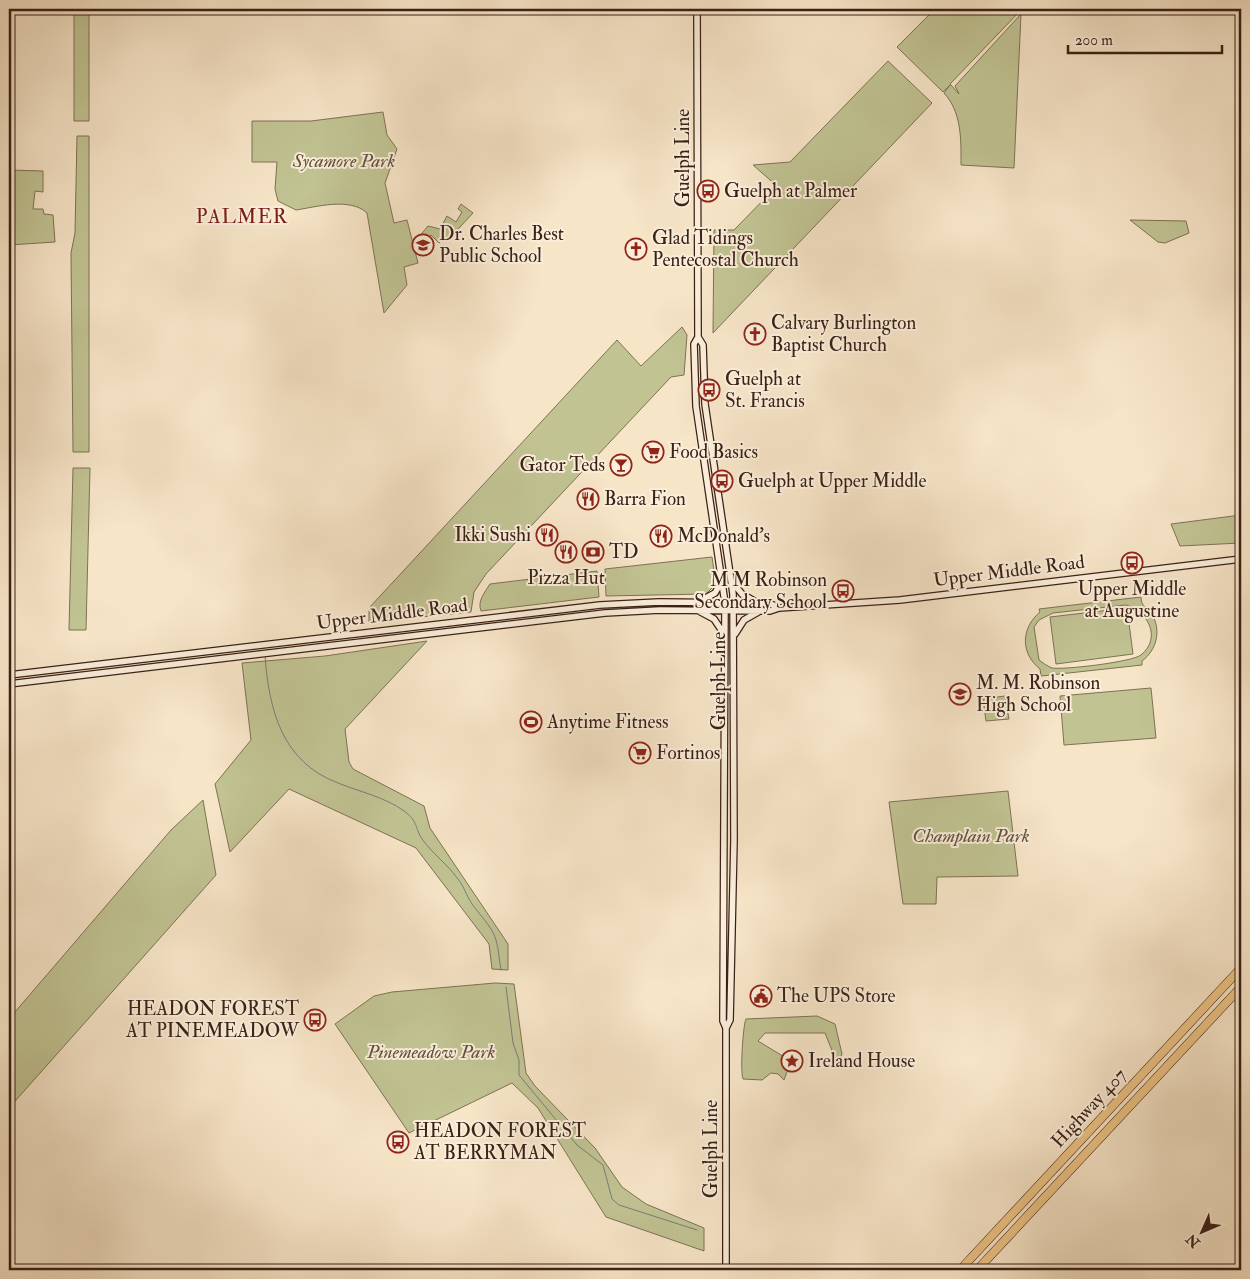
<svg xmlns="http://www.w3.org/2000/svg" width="1250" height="1279" font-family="'IM FELL Double Pica',serif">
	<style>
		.green { fill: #c1c393; stroke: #7e7254; fill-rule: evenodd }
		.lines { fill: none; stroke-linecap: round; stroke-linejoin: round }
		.stream { stroke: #777e7a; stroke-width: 1 }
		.secondary-casing { stroke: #3b2015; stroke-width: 8 }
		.highway-casing { stroke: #3b2015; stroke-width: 9 }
		.secondary { stroke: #faeedb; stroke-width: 5.5 }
		.highway { stroke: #ecc284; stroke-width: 8 }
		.labels { text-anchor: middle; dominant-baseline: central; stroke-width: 4; stroke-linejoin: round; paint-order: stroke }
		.street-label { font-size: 19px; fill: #3b2015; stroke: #faeedb }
		.park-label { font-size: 19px; font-style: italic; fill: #63513b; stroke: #faeedb }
		.poi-label { font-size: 19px; fill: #3b2015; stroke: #faeedb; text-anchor: start }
		.neighbourhood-label { font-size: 20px; letter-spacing: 1px; fill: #7a1f14; stroke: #faeedb }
	</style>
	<rect width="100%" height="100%" fill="#f7e5c8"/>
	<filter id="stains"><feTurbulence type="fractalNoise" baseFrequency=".004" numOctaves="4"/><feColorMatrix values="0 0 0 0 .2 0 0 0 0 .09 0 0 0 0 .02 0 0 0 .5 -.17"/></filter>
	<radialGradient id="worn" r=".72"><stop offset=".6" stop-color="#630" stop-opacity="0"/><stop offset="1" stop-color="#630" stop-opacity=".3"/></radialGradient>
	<path class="green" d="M74,9H89V121H74Z
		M935,9H1022L950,84L959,94L955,86L1021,14L1014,168L961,165C961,139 962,113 944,93L950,85L943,92L897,47Z
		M888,61L932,103L713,333L714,230H734L777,186L753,165L790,162Z
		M383,112L387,135L397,149L385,183L394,223L407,220L418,263L404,267L407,285L384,313L367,213C350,197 316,207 296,210L278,201L275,189L277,162H252V121H311Z
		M77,136H89V452H73L71,253L75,233Z
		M9,170L43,171V192L35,191L33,209H43L44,214L53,215L55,242L9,245Z
		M461,204L473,213L446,242L442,239L439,243L431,235L422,246L418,238L428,226L440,229L447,216L456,222L462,212L458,209Z
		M1130,220L1186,221L1189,233L1165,243L1158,242Z
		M682,327L687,335L684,375L671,377L486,574L474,592L471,612L369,622V608L617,340L641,366Z
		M73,468H90L86,630H69Z
		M1241,515V543L1180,546L1171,524Z
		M712,557L716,584L706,594L606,596L605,569Z
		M597,571L599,597L481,611C477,601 485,592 490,584Z
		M1141,597C1141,606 1146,607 1151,613C1162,629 1157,650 1142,661V665L1041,676L1040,669C1020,653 1021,628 1040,612L1039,609ZM1126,605C1148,611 1162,638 1141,655C1132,662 1064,670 1052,668C1047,666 1043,663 1039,660L1034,627L1039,620L1053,613Z
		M1127,608L1133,654L1056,664L1050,617Z
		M427,641L345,729L349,762L353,769L424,806L430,828L508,944V970L492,969L489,944L416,848L289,789L230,852L215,784L251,740L242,663L325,656Z
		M1151,688L1156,738L1064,745L1060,696Z
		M1005,696L1009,719L986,721L983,699Z
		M1008,791L1018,876L937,877L936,904H903L889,802Z
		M203,800L216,875L9,1108V1019L171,830Z
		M495,983L514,984L526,1073L535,1086L595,1148L622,1187L646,1204L704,1228V1251L606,1217L538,1108L512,1083L409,1133L335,1024L374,996L392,992Z
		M817,1016L835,1024L842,1054L840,1059L835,1058L825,1033H765L758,1041L791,1061L784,1080L778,1074L771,1073L762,1080L743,1079C740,1072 743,1025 746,1019Z"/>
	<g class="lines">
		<path class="stream" d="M265,656C269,710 282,762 338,783C360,792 385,797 404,811C418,821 415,828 422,839C432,853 448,865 458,879C463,885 465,892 469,899C476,912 492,925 496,940C499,950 499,960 501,970
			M506,987L513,1043L519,1060V1075L577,1145L603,1165L612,1199L619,1205L697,1230"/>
		<g class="secondary-casing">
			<path id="secondary" d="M697,9L698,337L703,345L705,404L733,594L734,840L730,1020L726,1028
				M698,337L694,344L696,406L725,603L723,1021L726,1028V1270
				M733,583L742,594L754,601
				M700,601L715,593L723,579
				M699,611L714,619L724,634
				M735,634L744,620L758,612
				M9,675L600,605L659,602L758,603L771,604L779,608
				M9,684L605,613L660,610L770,611L779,608L900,600L1241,559"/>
		</g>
		<g class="highway-casing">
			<path id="highway" d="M960,1270L1241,968
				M977,1270L1241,987"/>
		</g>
		<use href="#secondary" class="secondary"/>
		<use href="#highway" class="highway"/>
	</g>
	<defs>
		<g id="bus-ring" transform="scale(1.125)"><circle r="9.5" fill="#faeedb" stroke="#8f2418" stroke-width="1.5"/><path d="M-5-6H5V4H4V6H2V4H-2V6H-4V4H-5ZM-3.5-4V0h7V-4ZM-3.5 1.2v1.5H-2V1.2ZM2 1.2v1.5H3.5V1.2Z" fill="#8f2418"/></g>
		<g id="school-ring" transform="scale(1.125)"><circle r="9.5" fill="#faeedb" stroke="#8f2418" stroke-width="1.5"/><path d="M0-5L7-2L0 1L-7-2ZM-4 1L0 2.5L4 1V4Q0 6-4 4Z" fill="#8f2418"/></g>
		<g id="church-ring" transform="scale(1.125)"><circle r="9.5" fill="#faeedb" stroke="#8f2418" stroke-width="1.5"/><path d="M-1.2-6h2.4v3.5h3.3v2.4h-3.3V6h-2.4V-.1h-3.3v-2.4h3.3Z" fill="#8f2418"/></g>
		<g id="supermarket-ring" transform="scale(1.125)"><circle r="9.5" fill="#faeedb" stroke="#8f2418" stroke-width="1.5"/><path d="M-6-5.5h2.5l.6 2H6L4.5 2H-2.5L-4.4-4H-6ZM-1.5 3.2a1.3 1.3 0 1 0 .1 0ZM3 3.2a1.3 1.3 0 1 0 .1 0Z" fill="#8f2418"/></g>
		<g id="bar-ring" transform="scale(1.125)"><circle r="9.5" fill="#faeedb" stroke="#8f2418" stroke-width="1.5"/><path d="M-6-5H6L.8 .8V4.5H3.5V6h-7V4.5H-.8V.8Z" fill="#8f2418"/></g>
		<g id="restaurant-ring" transform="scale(1.125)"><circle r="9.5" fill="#faeedb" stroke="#8f2418" stroke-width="1.5"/><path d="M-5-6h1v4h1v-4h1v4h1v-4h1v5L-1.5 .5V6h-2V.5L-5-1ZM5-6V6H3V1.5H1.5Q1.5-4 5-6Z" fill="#8f2418"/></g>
		<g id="bank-ring" transform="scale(1.125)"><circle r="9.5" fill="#faeedb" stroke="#8f2418" stroke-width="1.5"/><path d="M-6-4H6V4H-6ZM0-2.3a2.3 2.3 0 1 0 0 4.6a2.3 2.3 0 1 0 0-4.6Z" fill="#8f2418"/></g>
		<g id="stadium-ring" transform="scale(1.125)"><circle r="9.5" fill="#faeedb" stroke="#8f2418" stroke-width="1.5"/><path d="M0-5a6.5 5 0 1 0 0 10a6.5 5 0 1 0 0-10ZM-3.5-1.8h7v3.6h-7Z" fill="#8f2418"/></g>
		<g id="civic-ring" transform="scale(1.125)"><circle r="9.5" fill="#faeedb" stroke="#8f2418" stroke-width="1.5"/><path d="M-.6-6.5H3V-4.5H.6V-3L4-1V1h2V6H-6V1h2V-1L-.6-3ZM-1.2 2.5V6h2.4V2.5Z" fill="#8f2418"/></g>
		<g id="sight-ring" transform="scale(1.125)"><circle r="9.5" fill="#faeedb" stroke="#8f2418" stroke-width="1.5"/><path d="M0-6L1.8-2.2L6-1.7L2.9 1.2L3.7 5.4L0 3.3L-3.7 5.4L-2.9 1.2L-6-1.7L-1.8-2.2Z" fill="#8f2418"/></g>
	</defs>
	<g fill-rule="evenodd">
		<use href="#bus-ring" x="708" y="191"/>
		<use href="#school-ring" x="423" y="245"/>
		<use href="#church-ring" x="636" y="249"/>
		<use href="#church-ring" x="755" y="334"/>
		<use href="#bus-ring" x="709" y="390"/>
		<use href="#supermarket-ring" x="653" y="452"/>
		<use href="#bar-ring" x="621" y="465"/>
		<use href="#bus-ring" x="722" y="481"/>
		<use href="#restaurant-ring" x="588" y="499"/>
		<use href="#restaurant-ring" x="547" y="535"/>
		<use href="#restaurant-ring" x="661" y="536"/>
		<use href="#restaurant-ring" x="566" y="552"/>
		<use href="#bank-ring" x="593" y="552"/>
		<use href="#bus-ring" x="1132" y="563"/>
		<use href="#bus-ring" x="843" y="591"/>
		<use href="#school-ring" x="960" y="694"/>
		<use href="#stadium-ring" x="531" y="722"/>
		<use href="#supermarket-ring" x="640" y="753"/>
		<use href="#civic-ring" x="761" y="996"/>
		<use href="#bus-ring" x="315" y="1020"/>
		<use href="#sight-ring" x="792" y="1061"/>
		<use href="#bus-ring" x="398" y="1142"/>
	</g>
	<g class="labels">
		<g class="street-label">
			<text transform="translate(683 158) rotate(-90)">Guelph Line</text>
			<text transform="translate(1009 571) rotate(-7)">Upper Middle Road</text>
			<text transform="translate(392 614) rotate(-7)">Upper Middle Road</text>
			<text transform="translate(719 681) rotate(-90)">Guelph Line</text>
			<text transform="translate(1089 1108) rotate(-47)">Highway 407</text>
			<text transform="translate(711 1149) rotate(-90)">Guelph Line</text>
		</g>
		<g class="park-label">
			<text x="344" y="161">Sycamore Park</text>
			<text x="971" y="836">Champlain Park</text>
			<text x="431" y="1052">Pinemeadow Park</text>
		</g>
		<g class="poi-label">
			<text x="724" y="191">Guelph at Palmer</text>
			<text x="439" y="234">Dr. Charles Best<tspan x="439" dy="22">Public School</tspan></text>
			<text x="652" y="238">Glad Tidings<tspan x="652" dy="22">Pentecostal Church</tspan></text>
			<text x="771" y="323">Calvary Burlington<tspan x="771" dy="22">Baptist Church</tspan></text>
			<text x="725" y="379">Guelph at<tspan x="725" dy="22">St. Francis</tspan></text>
			<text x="669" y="452">Food Basics</text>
			<text x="605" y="465" text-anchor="end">Gator Teds</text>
			<text x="738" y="481">Guelph at Upper Middle</text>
			<text x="604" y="499">Barra Fion</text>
			<text x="531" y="535" text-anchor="end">Ikki Sushi</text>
			<text x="677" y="536">McDonald's</text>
			<text x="609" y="552">TD</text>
			<text x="566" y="578" text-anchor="middle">Pizza Hut</text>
			<text x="827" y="580" text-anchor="end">M M Robinson<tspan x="827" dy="22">Secondary School</tspan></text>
			<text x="1132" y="589" text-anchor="middle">Upper Middle<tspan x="1132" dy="22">at Augustine</tspan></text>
			<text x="976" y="683">M. M. Robinson<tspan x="976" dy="22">High School</tspan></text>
			<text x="547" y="722">Anytime Fitness</text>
			<text x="656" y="753">Fortinos</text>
			<text x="777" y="996">The UPS Store</text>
			<text x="299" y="1009" text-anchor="end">HEADON FOREST<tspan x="299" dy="22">AT PINEMEADOW</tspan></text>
			<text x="808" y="1061">Ireland House</text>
			<text x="414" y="1131">HEADON FOREST<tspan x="414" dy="22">AT BERRYMAN</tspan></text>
		</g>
		<g class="neighbourhood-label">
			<text x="242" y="216">PALMER</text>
		</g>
	</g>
	<rect width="1250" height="1279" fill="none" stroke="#f7e5c8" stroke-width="30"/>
	<rect x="10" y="10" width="1230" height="1259" fill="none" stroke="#3b2015" stroke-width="2.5"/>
	<rect x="15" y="15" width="1220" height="1249" fill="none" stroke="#3b2015"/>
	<g transform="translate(1202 1232) rotate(225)" stroke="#faeedb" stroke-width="4" paint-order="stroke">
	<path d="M0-4L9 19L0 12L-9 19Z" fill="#3b2015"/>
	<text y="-8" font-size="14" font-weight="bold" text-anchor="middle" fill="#3b2015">N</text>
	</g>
	<path d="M1068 45v8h154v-8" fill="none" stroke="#3b2015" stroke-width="2.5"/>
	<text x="1075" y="45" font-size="15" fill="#3b2015" stroke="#faeedb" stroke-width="4" paint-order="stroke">200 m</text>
	<rect width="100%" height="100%" filter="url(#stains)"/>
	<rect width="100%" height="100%" fill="url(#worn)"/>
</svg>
